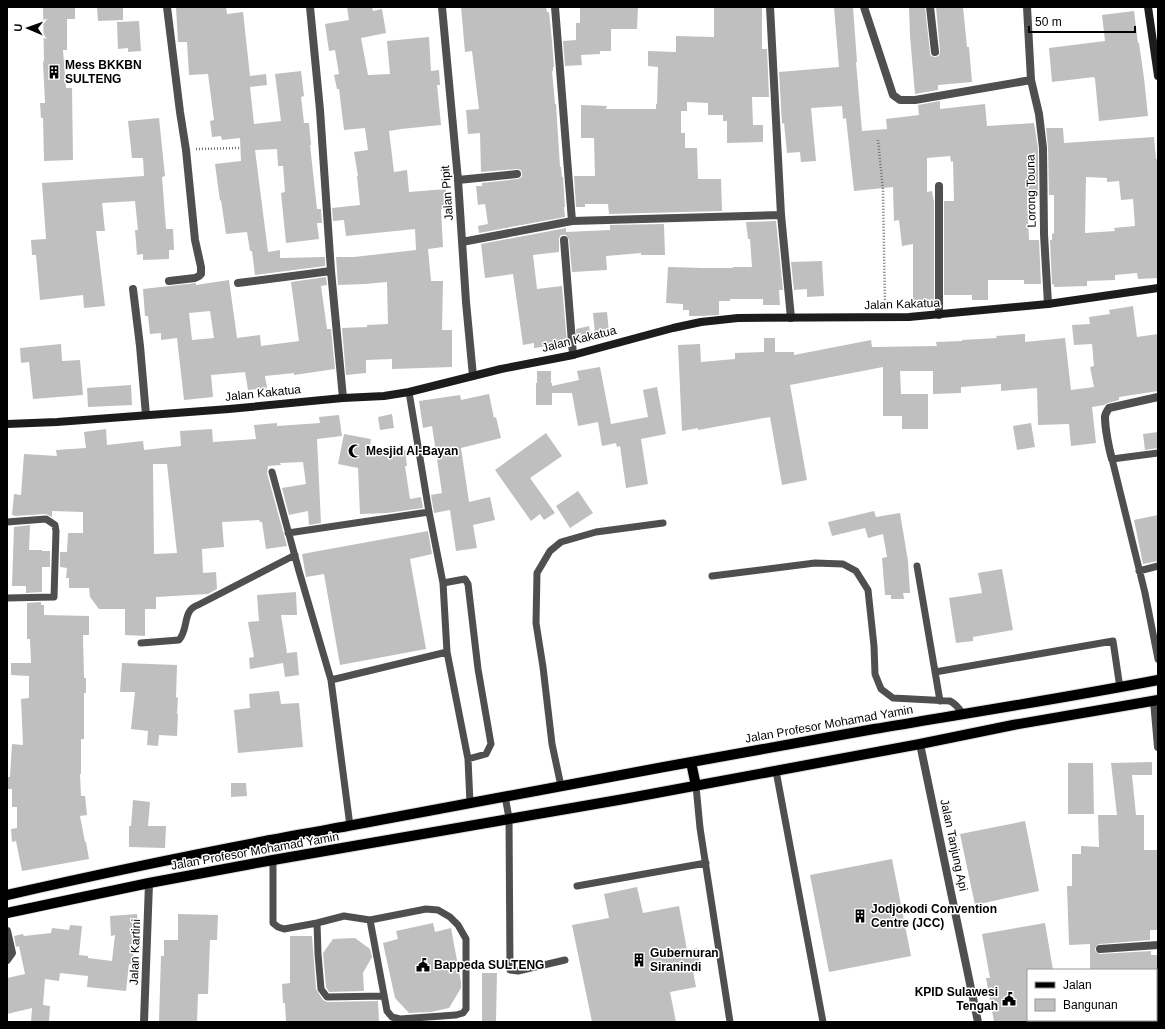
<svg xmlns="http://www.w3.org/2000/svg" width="1165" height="1029" font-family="Arial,sans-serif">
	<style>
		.building { fill: #bfbfbf; fill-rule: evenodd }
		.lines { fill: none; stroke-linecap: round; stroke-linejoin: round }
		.primary-casing { stroke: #dbdbdb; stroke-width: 12 }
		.path { stroke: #717171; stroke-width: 2.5; stroke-dasharray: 1 2; stroke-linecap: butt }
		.lane { stroke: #4f4f4f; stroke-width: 7 }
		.street { stroke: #4f4f4f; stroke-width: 8 }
		.secondary { stroke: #1c1c1c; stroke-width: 8 }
		.primary { stroke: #000; stroke-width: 10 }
		.labels { text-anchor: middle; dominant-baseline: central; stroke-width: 3; stroke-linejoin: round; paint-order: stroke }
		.poi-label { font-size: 12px; font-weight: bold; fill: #000; stroke: #fff; text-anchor: start }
		.street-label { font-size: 12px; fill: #000; stroke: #fff }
	</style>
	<rect width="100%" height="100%" fill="#fff"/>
	<path class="building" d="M43,7H75V19H67V50H63L66,88H72L73,160L44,161L43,118H41L40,103H45L43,62L44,61Z
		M97,7H123V20L98,21Z
		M176,7H226L227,14L243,12L250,76L266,74L267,85L250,87L254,124L281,121L275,74L301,71L304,96L301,97L304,123H309L311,145H310L317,209H321L322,223H317L319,239L286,243L281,193L285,192L283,166H278L277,149L255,150L268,252L280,250V258L325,257V266L255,275L252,251H250L247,232L226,234L221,200L220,201L215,164L241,161L240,138L222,140L221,136L212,137L210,121L214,120L208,74L189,75L187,42H178Z
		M347,7H372L373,11L382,9L386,33L361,38L368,75L390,74L387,41L429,37L431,71L439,70L440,85H437L441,125L401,129L389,131L394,172L407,170L409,192L446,189L448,209H441L443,247L428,249L431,281H443L442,330H452V367L392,369V359L366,360V373L346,375L342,328L367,327V325L388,324L387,282L365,284L338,285L336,257H354L416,250L415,229L346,236L344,220L333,221L332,208L360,205L357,176H358L354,152L368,150L365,128L344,130L339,89H337L334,75L339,74L335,50L329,51L325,24L349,20Z
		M461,7H546L547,12H549L552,41L554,67H553V71H552L555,104H556L560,167H561L562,177H563L565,207H564L565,217L479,233L478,226L488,224L485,204L478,205L476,186H482V183L518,179L522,177V174L521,170L517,169L481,172L480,133L468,134L466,110L479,109L472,51L465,52Z
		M580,7H638L637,29H611V51H600V54L581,55L582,65L565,66L563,41L576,40V23H580Z
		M714,7H762V49H767L769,97H752L753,125H763V142L727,143V121H723V115H708V103L687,102V111H681V133H685V148H697L698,179H721L722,211L609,214L608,204H585V207H576L574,176H595L594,138H581V105L607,106L606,109H656V104H657L658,67L648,66V51L676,52V36L714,37Z
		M834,7H853L857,62H856L862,131L887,129L886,119L919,115L918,105L940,101V109L985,104L987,126L1034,123L1038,148V196H1027L1029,240H1039L1041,284H1024V280H988V300H972V295H944V201H954L953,161L951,162L950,156L927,158V192L932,191L934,202V302H913V244L902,246L899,220L894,221L893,187L854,191L846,118L843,119L842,106L811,108L816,161L801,162L800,152L787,153L784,123L782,124L779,72L839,67Z
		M909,7H925L930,53L931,56L935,57L939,56L940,51L936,7H963L967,47H969L972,82L938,85V90L915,94L910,36Z
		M1134,11L1138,43H1139L1144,78L1148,116L1099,121L1095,79L1094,77L1052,82L1049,48L1105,41L1102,15Z
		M139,21L141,51L128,52V48L118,49L117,22Z
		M159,118L165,176L162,177L166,229H173L174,250H169V259L143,260V254L137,255L135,230H138L135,201L102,203L105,231H96L105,306L84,308L83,295L40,300L36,255H32L31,240L46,239L42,183L144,176L143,158H132L128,121Z
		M1046,128H1063L1064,143L1154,137L1156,159H1158V278L1138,279L1137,273L1115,275V280L1087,281V286L1054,287V285L1052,284L1050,240H1052V234L1054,233V195H1049L1048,148ZM1086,177L1107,178V182L1119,181L1121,200L1133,199L1135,226L1114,228L1115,231L1085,233Z
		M776,221L783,290H779L780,305H763V299H730V301H719V315L699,316H689V310H683V304L666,303L668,267L703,268H733V267H752L750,239H748L746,222Z
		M664,224L665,255H641V253L606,256L607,270L572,272L569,240L566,235H561L559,238V252L533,255L537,289L562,286L567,343L534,348V343L523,345L513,274L485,278L481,244L566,228V232L610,230V225Z
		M822,261L824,296L807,297V289L794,290L791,262Z
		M326,277L327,285L321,286L327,329H331L335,369L294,375V373L265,376L267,388L248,390L245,372L211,375L213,397L184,400L177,338L161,340V333L150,334L148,316H145L143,289L196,283V285L229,280L237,338L260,335L261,346L299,341L291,282ZM210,311L214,338L192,340L189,313Z
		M1133,306L1137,337L1158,334V391L1119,397V400L1108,403L1104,405L1092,407L1096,443L1071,446L1069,424L1038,425L1037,388L1001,391V384L961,387V393L933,394V371H900L901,394H928V429H902V416H883V367L790,385L807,480L782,485L770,417L698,430V428L682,431L678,345L700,344L701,362L735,359V353L764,352V338H775V352H794V355L871,340L872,347L937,346L936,342L962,341V340L997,338L996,336L1025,334V342L1065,338L1071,390L1094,387L1090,367L1094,366L1092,344L1074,345L1072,325L1090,324L1089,317L1110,314L1109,310Z
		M607,312L609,333L595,334L593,313Z
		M589,326L591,339L577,341L576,329Z
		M61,344L62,361L80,360L83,395L33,399L29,362L21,363L20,348Z
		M600,367L611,424L648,417L643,390L657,387L666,434L641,439L648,484L626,488L620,446L617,447L616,443L602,446L598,422L578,426L572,393H552V405H536V383H537V371H551V383H552V386L579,380L577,371Z
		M131,385L132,405L88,407L87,388Z
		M489,394L494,418L496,417L501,438L461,448L469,502L490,497L495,520L473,525L477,548L456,551L450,510L434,513L431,495L442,493L432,426L423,428L419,401L460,395L461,400Z
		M392,414L394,428L380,430L378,417Z
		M339,415L342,436L317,439L321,523L309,525L308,511L289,515L282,488L306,484L303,462L280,463L281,465L268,466L267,473L287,546L266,549L262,522H260L259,520L222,522L224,547L202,549L203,573L216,572L217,589L208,594L156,597V609H145V636L125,635V609H99L90,597L89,588H69V578H66L67,568L60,567V552H67L68,533H83V512L52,511V517L46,514L14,516V515H12L14,494L21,495L24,454L57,456L56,450L86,448L84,432L106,429L107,445L143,441L144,450L181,446L180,431L212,429L213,442L256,439L254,425L277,423V426L320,423L319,417ZM153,464H167L177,553L154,554Z
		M1031,423L1035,447L1017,450L1013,426Z
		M1158,432V448L1145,450L1143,434Z
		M546,433L562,456L530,478L555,513L544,520L540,514L531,521L495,470Z
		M344,434L371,439L369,454L405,450L407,466H405L410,499L421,497L423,508L387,513L360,514L358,468L338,464Z
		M578,491L593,513L570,528L556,506Z
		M874,511L876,517L900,513L908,561L910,593H903L904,599H891V595H885L882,558L887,557L883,534L868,538L865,528L832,536L828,522Z
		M1158,515V561L1143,564L1134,520Z
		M30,525L29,550H42V551H50V567H42V592L26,593V586H12L14,527Z
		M428,531L432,554L410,559L426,649L340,665L324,574L306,577L302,554Z
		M1002,569L1013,630L973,637V641L956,643L949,598L982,593L978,573Z
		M296,592L297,615H281L287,653L297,652L299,675L285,677L283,663L250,669L249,658L254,657L248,622L259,621L257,595Z
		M41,602V605H44V615L89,616V635H83L84,678H86V693H84V739H81V774H80L81,796H85L87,815L80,816L85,842H86L89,859L22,871L16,841L12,842L11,829L17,828V807H12V789H8V777H10L12,744L23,745L21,699L29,698V676L11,675V663H31L30,639H27V603Z
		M122,663L177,665L176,697L178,698L177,714H178L177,736L159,735L158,746L147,745L148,731L131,729L135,692H120Z
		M279,691L281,704L299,703L303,747L238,753L234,710L250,708L249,694Z
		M1152,762V775H1132L1136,815H1144V850H1158V930H1150V940L1100,944L1097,945L1095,949L1096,952L1100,954L1151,951V955H1158V970H1090V944L1069,945L1067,886H1072V854H1081V846L1099,847L1098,815H1117L1111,763Z
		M1068,763H1093L1094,814H1068Z
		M231,783H246L247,796L231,797Z
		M133,800L150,802L148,826H166L165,848L129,847V826H131Z
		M1025,821L1039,891L975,905L960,834Z
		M892,859L911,956L829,972L810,875Z
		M637,887L643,913L679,906L687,950L697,948L701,970L693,971L696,987L670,992L676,1022H592L572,925L609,918L604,894Z
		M137,914L139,934H136L132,964H129L126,991L87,987L88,976L60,973L59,981L45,979L43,1005L50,1006L49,1022H31L32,1008L7,1014V978L25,974L19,946L16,947L14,936L23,934L24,936L51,933L52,928L69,930L70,925L82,926L79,955L88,956V958L112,961L115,935L111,936L110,916Z
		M178,914L218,915L217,940H210L208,994H198L197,1022H159L161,956H164V940H178Z
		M433,923L435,932L451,928L461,982V988L449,1008L431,1012L409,1013L395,998L383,943L398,939L396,931Z
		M1045,923L1053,970H1028V1022H994L986,978H990L982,934Z
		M290,936H312L316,989L323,1000L327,1002L378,1001L379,1022H286L285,1003H283L282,984L290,983Z
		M355,938L370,949L372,957L363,973L364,991L329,992L326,987L323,953L333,939Z
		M482,973H497L496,1022H482Z"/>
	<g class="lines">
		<g class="primary-casing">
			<path id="primary" d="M691,762L696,786
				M7,895C91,876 176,858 260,842C291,836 322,831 353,825C527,792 700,760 874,729C969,713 1064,698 1158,680
				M7,913L149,883L273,860L624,799L920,744L1013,725L1158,700"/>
		</g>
		<path class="path" d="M878,140L883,190L885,307
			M196,149L239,148"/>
		<path class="lane" d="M409,392L429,512L443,583L447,652L468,759L470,803
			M1158,453L1112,459L1145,593L1158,659
			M272,472L299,571L331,680L447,652
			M7,522L46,519L55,525L56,531L54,597L7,598
			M288,533L429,512
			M917,566L940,701
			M1139,571L1158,566
			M712,576L815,563L843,564L856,571L868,590L874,646L875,674L881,689L893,698L950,701C956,704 959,708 963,714
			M443,583L465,579L468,584L478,669L491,744L486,754L468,759
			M141,643L179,640C189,629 182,610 198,605L295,555
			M935,672L1113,641L1120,688
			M331,680L350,826
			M776,771L823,1022
			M561,786L552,744L543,667L536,623L537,573L550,551L561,542L596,532L663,523
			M696,786L700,828L730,1022
			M505,796L509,818L510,970L518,971L565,960
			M273,860V923L278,927L284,929L317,923L344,916L370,920L387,1011L392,1017L400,1019L456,1015L463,1013L466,1009V939L458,925L450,917L438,910L426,909L370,920
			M577,886L706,863
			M317,923L318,954L321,989L327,997L384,996"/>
		<path class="street" d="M167,7L180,112L186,150L195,240L201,267V274L199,276L195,278L169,281
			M310,7L320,110L331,271L343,398
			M442,7L458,180L466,302L473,376
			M555,7L572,221
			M864,7L893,95L900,100H915L1031,80
			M930,7L935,52
			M1027,7L1031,80L1039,114L1043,148L1044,234L1048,304
			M458,180L517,174
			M781,215L791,318
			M564,240L573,355
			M462,242L572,221L781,215L770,7
			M238,283L331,271
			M133,289L140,346L146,415
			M939,315V186
			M1112,459C1109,449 1105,428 1105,417C1105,414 1107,411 1109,408L1158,397
			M1154,701L1158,747
			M920,744L978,1022
			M7,931L12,953L7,960
			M1100,949L1158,945
			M144,1022L149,883"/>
		<path class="secondary" d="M1148,7L1158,76
			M7,424L57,422L229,409L343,398L384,396L409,392L501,369L573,355L673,328L701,322L738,318L909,317L1048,304L1158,288"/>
		<use href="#primary" class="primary"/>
	</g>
	<defs>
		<g id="building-bare" transform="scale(1.08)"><path d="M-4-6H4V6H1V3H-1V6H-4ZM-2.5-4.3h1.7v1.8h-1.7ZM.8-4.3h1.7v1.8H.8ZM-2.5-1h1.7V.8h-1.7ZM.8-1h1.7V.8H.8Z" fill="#000" stroke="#fff" stroke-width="2.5" paint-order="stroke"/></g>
		<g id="mosque-bare" transform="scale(1.08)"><path d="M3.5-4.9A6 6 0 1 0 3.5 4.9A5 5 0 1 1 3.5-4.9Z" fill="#000" stroke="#fff" stroke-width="2.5" paint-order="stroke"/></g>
		<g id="civic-bare" transform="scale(1.08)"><path d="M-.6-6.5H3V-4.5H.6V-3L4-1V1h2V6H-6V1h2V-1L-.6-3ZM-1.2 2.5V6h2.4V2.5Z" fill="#000" stroke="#fff" stroke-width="2.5" paint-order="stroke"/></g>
	</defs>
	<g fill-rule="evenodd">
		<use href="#building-bare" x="54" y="72"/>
		<use href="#mosque-bare" x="355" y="451"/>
		<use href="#building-bare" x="860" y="916"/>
		<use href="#building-bare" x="639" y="960"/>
		<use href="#civic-bare" x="423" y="965"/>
		<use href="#civic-bare" x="1009" y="999"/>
	</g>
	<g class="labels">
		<g class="poi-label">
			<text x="65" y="65">Mess BKKBN<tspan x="65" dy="14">SULTENG</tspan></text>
			<text x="366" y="451">Mesjid Al-Bayan</text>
			<text x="871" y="909">Jodjokodi Convention<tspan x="871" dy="14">Centre (JCC)</tspan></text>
			<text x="650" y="953">Gubernuran<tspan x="650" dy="14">Siranindi</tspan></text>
			<text x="434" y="965">Bappeda SULTENG</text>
			<text x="998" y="992" text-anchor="end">KPID Sulawesi<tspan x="998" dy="14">Tengah</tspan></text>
		</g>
		<g class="street-label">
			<text transform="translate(1031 191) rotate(-91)">Lorong Touna</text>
			<text transform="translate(447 193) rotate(-94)">Jalan Pipit</text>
			<text transform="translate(902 304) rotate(-2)">Jalan Kakatua</text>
			<text transform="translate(579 339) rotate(-14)">Jalan Kakatua</text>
			<text transform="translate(263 393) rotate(-6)">Jalan Kakatua</text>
			<text transform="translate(829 724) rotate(-10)">Jalan Profesor Mohamad Yamin</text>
			<text transform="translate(954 845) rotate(78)">Jalan Tanjung Api</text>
			<text transform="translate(255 851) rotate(-10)">Jalan Profesor Mohamad Yamin</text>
			<text transform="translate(135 952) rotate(-88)">Jalan Kartini</text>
		</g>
	</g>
	<rect width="1165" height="1029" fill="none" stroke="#000000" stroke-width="16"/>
	<rect x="1027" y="969" width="130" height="52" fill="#ffffff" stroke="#999999"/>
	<rect x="1035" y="982" width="20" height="6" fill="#000000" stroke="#999999"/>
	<text x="1063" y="989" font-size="12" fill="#000000">Jalan</text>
	<rect x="1035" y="999" width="20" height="12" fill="#bfbfbf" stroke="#999999"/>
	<text x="1063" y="1009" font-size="12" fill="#000000">Bangunan</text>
	<g transform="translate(28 28) rotate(272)" stroke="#ffffff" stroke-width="3" paint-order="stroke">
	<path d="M0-3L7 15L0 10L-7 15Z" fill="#000000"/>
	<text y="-6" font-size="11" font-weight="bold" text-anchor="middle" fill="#000000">U</text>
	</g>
	<path d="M1029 26v6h106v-6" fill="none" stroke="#000000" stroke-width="2"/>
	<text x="1035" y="26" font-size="12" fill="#000000" stroke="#ffffff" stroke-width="3" paint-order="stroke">50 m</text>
</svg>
